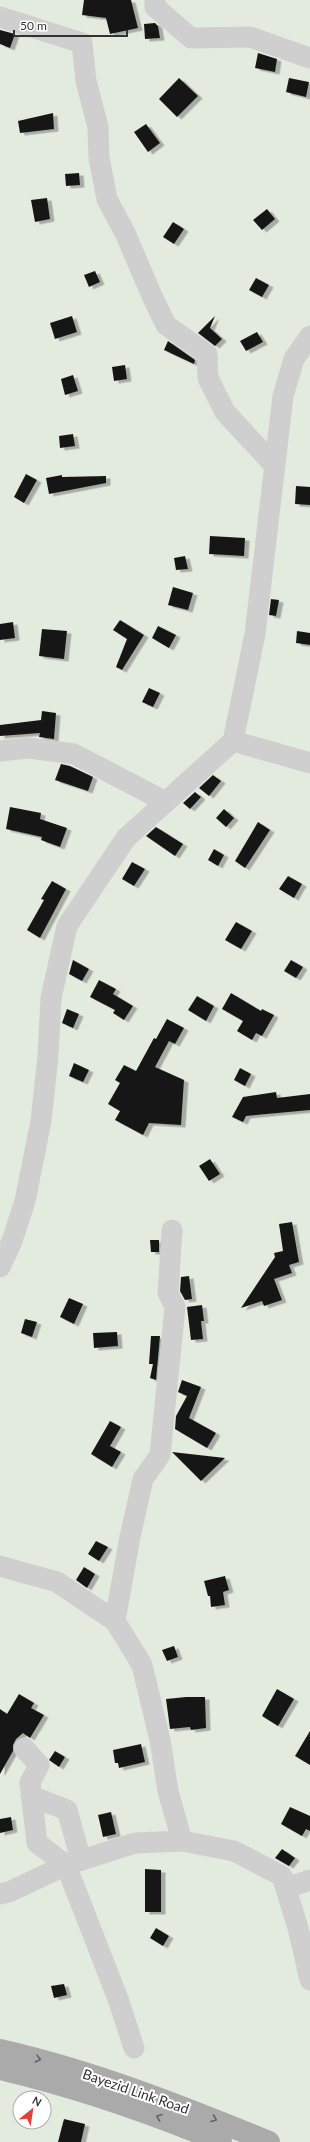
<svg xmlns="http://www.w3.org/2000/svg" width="310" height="2142" font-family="Lato,sans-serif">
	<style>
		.green { fill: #e3ebde; fill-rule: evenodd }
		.building { fill: #191919; filter: url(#shadow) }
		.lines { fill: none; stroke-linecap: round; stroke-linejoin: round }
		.minor { stroke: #cfcfcf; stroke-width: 21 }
		.major { stroke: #aaa; stroke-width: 22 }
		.oneway { stroke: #626262 }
		.labels { text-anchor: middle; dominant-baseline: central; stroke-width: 4; stroke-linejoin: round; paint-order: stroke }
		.street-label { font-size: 14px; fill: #323232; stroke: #fff }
	</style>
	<defs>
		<filter id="shadow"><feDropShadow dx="4.5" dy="2.5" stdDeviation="0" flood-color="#0004"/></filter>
	</defs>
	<rect width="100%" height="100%" fill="#fff"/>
	<path class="green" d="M0,0H310V2142H0ZM20,2098H44V2122H20Z"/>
	<path class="building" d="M84,0H131L138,28L110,34L106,18L82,15Z
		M155,23L158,26L160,38L145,39L144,24Z
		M0,30L15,34L10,48L0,44Z
		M258,53L277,59L275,72L255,68Z
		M179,78L198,96L177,117L159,99Z
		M289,78L309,82L306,97L286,92Z
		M53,113L54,129L20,133L18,121Z
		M146,124L160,143L148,152L134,132Z
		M79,173L80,185L66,186L65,174Z
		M47,198L50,219L35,222L31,200Z
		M267,209L275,219L262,230L253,220Z
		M173,222L184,229L174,244L163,237Z
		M95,271L100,282L89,287L84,275Z
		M256,278L269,285L262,297L249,290Z
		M72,316L77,332L55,339L50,323Z
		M215,316L210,328L222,339L215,346L198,333Z
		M257,332L263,342L246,351L240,341Z
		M168,341L195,360L194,364L164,350Z
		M125,365L127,379L114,381L112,367Z
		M73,375L78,391L65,395L61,379Z
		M73,434L75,446L60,448L59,436Z
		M26,474L37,480L24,503L14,497Z
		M62,475V477L106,476V483L49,494L46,478Z
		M296,486L310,487V505L295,504Z
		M210,536L245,538L244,556L209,554Z
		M185,556L188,569L176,570L174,558Z
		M173,587L193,593L188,610L168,605Z
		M271,599L279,600L276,616L269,615Z
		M120,620L144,635L122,670L116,667L127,639L113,630Z
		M13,622L15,638L0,640V624Z
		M158,626L176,635L169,648L152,638Z
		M42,629L67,631L64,659L39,656Z
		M297,631L310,633V645L296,643Z
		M149,688L160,693L153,707L142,702Z
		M42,711L56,713L54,739L39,737L40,733L0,736V725L41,720Z
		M61,764L70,766L93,777L88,791L55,780Z
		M213,775L221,781L209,796L199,788Z
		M195,792L201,797L190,809L183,803Z
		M10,807L41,813L40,819L67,828L60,847L41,840L42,837L6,829Z
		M224,809L234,818L226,827L216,818Z
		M258,822L270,830L245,868L235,861Z
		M156,827L183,844L175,856L146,836Z
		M214,849L224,855L218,866L208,860Z
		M132,862L145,869L134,886L122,879Z
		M288,876L302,884L294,898L279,889Z
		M52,881L66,889L40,938L27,930L44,900L41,899Z
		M236,922L252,931L241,949L225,940Z
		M73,960L89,969L82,981L69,974Z
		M291,960L303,967L296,978L284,971Z
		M99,980L116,989L113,994L133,1006L124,1020L113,1013L115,1010L90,997Z
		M231,993L261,1011L262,1009L274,1015L262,1036L256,1033L252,1040L237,1031L243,1021L222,1009Z
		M197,996L214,1006L206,1021L188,1010Z
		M67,1009L79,1014L73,1028L62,1023Z
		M167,1019L184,1028L175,1044L169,1041L155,1067L184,1080L181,1125L149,1123L143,1135L115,1120L120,1111L108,1104L120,1083L115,1080L124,1065L136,1071L154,1038L156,1039Z
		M74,1063L89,1070L83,1082L69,1076Z
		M240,1068L251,1074L245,1086L234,1080Z
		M276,1092L277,1098L310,1094V1110L246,1116L243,1122L232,1117L243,1097Z
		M210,1159L220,1174L209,1181L199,1166Z
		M292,1222L299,1262L289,1265L292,1273L274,1279L282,1300L264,1306L262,1301L241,1308L275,1257L274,1253L283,1251L279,1224Z
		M150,1240H159V1252H151Z
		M189,1276L192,1299L185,1300L180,1291L181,1277Z
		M69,1298L83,1304L74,1324L60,1317Z
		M202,1305L204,1321H201L203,1339L191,1340L187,1307Z
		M25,1319L37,1322L32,1337L21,1333Z
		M117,1332L118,1346L94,1348L93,1333Z
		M151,1336H160L156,1380L150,1378L153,1364H149Z
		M182,1380L201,1387L189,1418L216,1433L207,1448L175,1429L176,1416L187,1396L178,1392Z
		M110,1421L121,1427L110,1446L121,1452L112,1467L91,1454Z
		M172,1452L225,1458L201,1481Z
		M96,1541L108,1547L99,1561L88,1554Z
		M84,1567L95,1574L87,1588L76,1580Z
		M225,1576L229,1590L223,1592L225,1605L211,1607L210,1596H208L204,1581Z
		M174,1646L178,1657L167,1661L162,1650Z
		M277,1689L294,1699L278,1726L262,1716Z
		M19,1694L34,1703L31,1708L44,1715L30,1738L23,1733L16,1739L13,1745V1751L0,1774V1709L7,1714Z
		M186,1697H205L206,1728L191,1730L190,1727L170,1729L166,1699Z
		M310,1731V1765L295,1756Z
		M141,1744L145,1762L119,1768L118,1763H115L113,1750Z
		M55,1751L65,1757L59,1767L49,1760Z
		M290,1807L310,1816V1831L306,1829L302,1836L281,1824Z
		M111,1812L116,1834L103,1837L98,1815Z
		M11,1817L13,1830L0,1833V1819Z
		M282,1849L295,1858L289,1866L275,1858Z
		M145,1869L161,1870V1912H145Z
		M156,1928L169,1936L163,1946L150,1938Z
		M64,1984L67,1995L54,1998L51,1986Z
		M64,2119L85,2124L81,2142H58Z"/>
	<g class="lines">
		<path class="minor" d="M155,0V7L191,38L250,37L310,58
			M0,17L82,43L86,81L98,127L99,158L107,199L126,235L152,296L166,325L207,354L208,378L225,412L274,465
			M233,741L310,763
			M0,751L29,748L74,754L166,802
			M0,1267L12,1241L25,1201L41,1121L48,1056L51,998L67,926L126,838L233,741L255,634L283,396L294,359L310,336
			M0,1566L57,1582L115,1621L142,1665L160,1740L168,1791L182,1841L234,1851L282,1876L298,1928L310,1980
			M115,1621L130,1537L143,1479L160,1455L175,1307L168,1293L172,1230
			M24,1748L39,1765L30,1783L37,1843L66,1865L118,1999L134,2048
			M31,1796L67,1810L81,1860
			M286,1888L310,1880
			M0,1894L9,1892L66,1865L135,1843L182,1841"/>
		<path class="major" d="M0,2050C93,2071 181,2106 269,2142
			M0,2069C76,2087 149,2112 221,2142"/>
	</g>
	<defs><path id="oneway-chevron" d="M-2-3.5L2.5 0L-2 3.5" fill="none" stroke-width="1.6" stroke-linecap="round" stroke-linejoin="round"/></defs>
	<g class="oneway">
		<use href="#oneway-chevron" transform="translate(38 2059) rotate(14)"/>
		<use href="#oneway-chevron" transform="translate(159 2117) rotate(-160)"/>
		<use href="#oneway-chevron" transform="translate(214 2119) rotate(22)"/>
	</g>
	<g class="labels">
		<g class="street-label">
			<text transform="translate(136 2091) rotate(19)">Bayezid Link Road</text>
		</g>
	</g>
	<g transform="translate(32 2110) rotate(30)"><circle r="19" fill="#ffffff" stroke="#adadad"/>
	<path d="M0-3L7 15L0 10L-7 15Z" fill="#e1433c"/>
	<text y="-6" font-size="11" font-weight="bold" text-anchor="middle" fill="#323232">N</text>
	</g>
	<path d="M14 30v6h113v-6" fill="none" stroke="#323232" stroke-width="2"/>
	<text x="20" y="30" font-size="12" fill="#323232" stroke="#ffffff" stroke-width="3" paint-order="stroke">50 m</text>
</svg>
